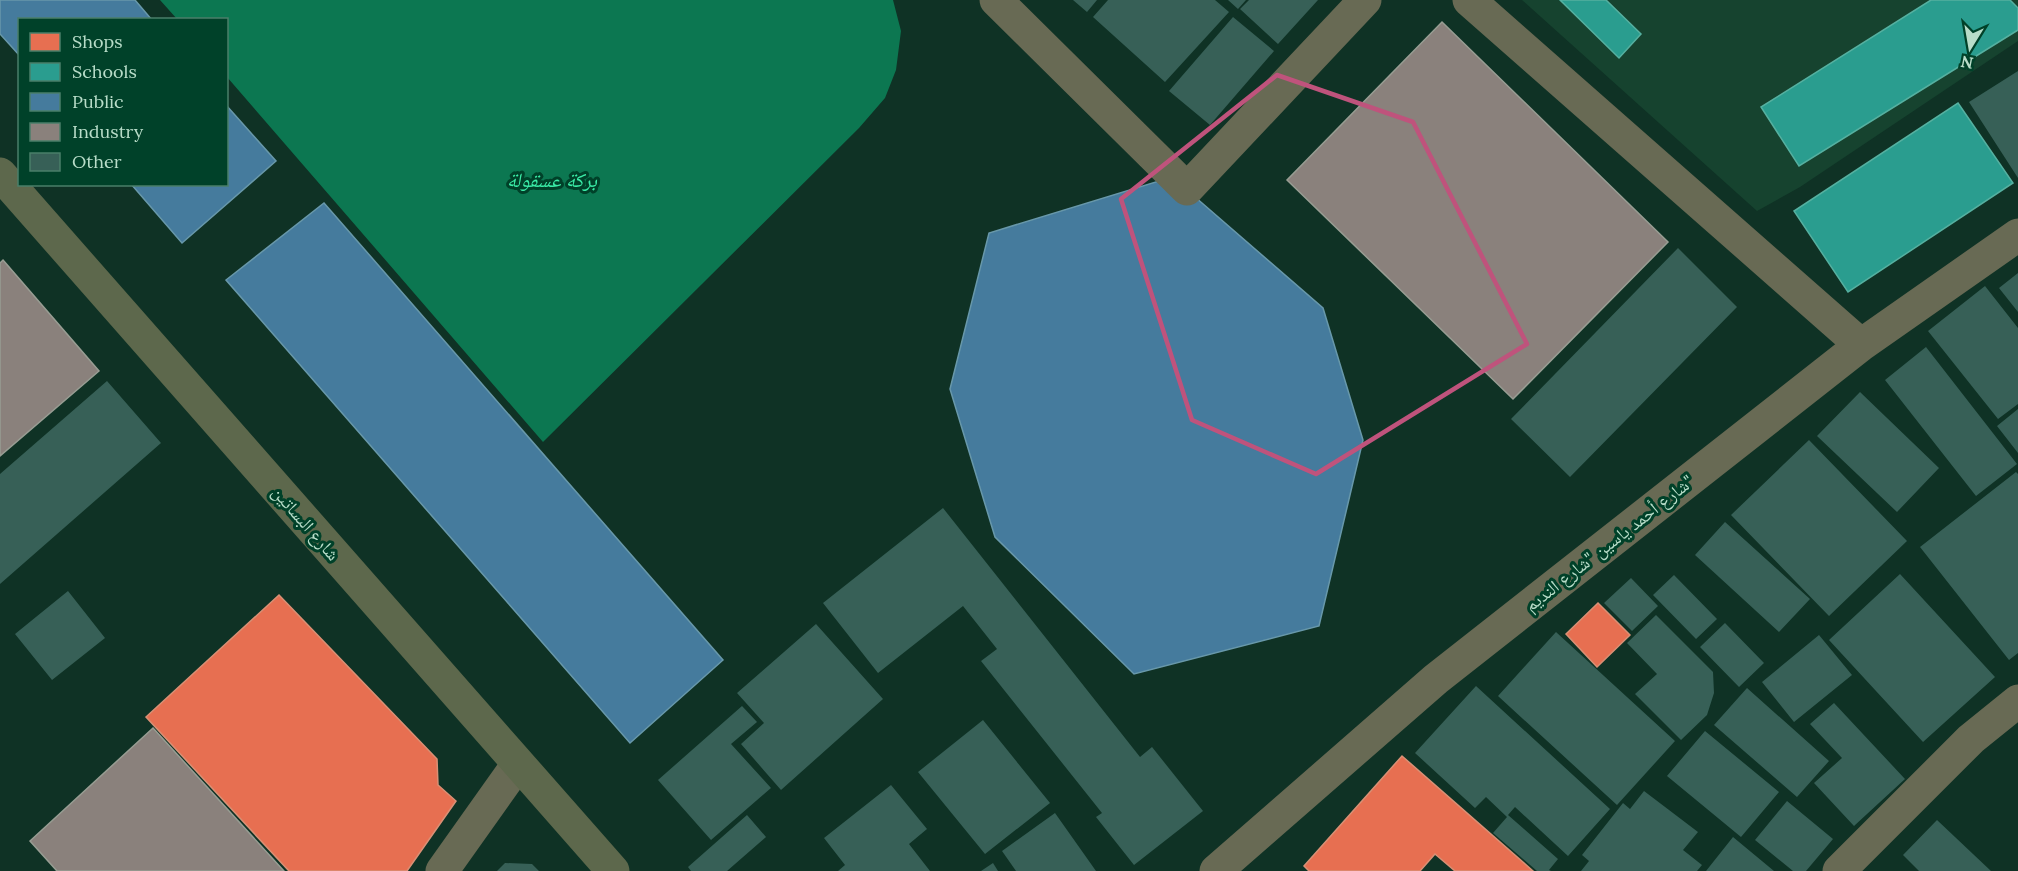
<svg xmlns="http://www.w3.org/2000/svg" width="2018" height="871" font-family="Lora,'Noto Naskh Arabic',serif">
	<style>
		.built { fill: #16432f }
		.water { fill: #0c7751 }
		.shops { fill: #e76f51; stroke: #d99075; stroke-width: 1.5 }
		.schools { fill: #2a9d8f; stroke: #55b0a0; stroke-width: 1.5 }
		.public { fill: #457b9d; stroke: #6898aa; stroke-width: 1.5 }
		.industry { fill: #8a817c; stroke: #989d93; stroke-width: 1.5 }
		.building { fill: #376057 }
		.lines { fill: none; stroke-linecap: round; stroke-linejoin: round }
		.minor { stroke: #686a54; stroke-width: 33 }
		.major { stroke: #5d684c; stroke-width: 33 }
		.marked { fill: none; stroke: #bf537c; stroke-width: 4.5; stroke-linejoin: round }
		.labels { text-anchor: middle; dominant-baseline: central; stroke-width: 6; stroke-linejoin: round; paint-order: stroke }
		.street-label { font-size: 18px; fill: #b8ddc9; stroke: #004129 }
		.water-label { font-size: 20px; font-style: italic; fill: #3aeca7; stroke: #004129 }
	</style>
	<rect width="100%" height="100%" fill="#0f3225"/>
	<path class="built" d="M1522,0H2018V41L1800,187L1757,211Z"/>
	<path class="water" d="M160,0H893L901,31L896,70L885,98L859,128L543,442L227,77L226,20L177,19Z"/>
	<path class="shops" d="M279,595L437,759L438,785L456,801L407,871H289L146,717Z
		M1598,603L1630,635L1597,667L1566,634Z
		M1402,756L1533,871H1455L1435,854L1420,871H1309L1304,866Z"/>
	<path class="schools" d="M1560,0H1606L1641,34L1619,58Z
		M1931,0H2010L2018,8V30L1799,166L1761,107Z
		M1958,103L2013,183L1848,292L1794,211Z"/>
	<path class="public" d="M0,0H135L152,20H20V56L0,34Z
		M226,105L276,161L182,243L131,184H226Z
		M1172,177L1323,308L1363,440L1319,626L1134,674L995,537L950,389L989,233Z
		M324,203L723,660L630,743L226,280Z"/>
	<path class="industry" d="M1442,22L1668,242L1513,399L1287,180Z
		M3,260L99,371L0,456V263Z
		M153,728L284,871H57L30,841Z"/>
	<path class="building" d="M1073,0H1097L1087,12Z
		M1108,0H1215L1229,12L1165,82L1093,17Z
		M1228,0H1246L1238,9Z
		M1249,0H1318L1278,44L1240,9Z
		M1233,17L1274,51L1210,125L1169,91Z
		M2018,71V178L1969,102Z
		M1678,248L1737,307L1570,477L1511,419Z
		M2018,273V312L1999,288Z
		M1985,286L2018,328V404L1998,419L1928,331Z
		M1926,347L2017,464L1976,496L1885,380Z
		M107,381L161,443L0,584V474Z
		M1860,392L1939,468L1897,512L1817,436Z
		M2018,409V453L1997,426Z
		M1809,440L1907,541L1829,616L1731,515Z
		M2016,472L2018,474V653L2009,660L1920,547Z
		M943,508L1140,757L1152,747L1203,811L1134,865L1096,817L1102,813L981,661L997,649L963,606L878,673L823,603Z
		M1725,522L1810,599L1779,632L1695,555Z
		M1900,574L1995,677L1923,742L1829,640Z
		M1674,575L1717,619L1696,639L1653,595Z
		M1631,578L1658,606L1632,631L1604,603Z
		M68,591L105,638L52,680L15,634Z
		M1656,615L1713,672L1714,693L1707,715L1681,740L1635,694L1657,674L1627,643Z
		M1725,623L1764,663L1739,687L1700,647Z
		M816,624L883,699L781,790L741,744L764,723L737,693Z
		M1556,632L1675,741L1617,805L1498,696Z
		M1819,635L1852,675L1794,722L1762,682Z
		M1476,686L1610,809L1568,856L1515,807L1508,815L1558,859L1549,870L1551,871H1537L1493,833L1507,817L1486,797L1475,808L1415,753Z
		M1747,688L1829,761L1797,797L1714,725Z
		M1834,703L1905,779L1854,826L1814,783L1842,758L1810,724Z
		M742,706L757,722L731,744L771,788L711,840L658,780Z
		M983,720L1050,803L985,854L918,772Z
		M1705,731L1779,792L1741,837L1667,776Z
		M891,785L927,829L909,844L930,871H838L845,865L824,838Z
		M1644,791L1698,832L1683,850L1702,865L1697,871H1581L1589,861L1582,855L1623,803L1630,809Z
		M1787,801L1833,839L1806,871H1793L1755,840Z
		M1055,813L1096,871H1016L1002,851Z
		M747,815L766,837L727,871H691L688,867Z
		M1937,820L1991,871H1919L1903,855Z
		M1733,837L1774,871H1706Z
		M505,863L532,864L539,871H497Z
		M993,863L998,871H981Z"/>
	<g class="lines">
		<path class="minor" d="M996,0L1187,189L1365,0
			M1469,0L1861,345
			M442,871L518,764
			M1216,871L1436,679L1861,345L2018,235
			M1839,871L1971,739L2018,701"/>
		<path class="major" d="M0,174L613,871"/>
	</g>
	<path class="marked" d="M1277,75L1413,122L1527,344L1316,474L1192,420L1121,199Z"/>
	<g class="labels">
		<g class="street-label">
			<text transform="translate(306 523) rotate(49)">شارع البساتين</text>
			<text transform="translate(1609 543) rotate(-38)">شارع أحمد ياسين "شارع النديم"</text>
		</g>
		<g class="water-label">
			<text x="552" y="179">بركة عسقولة</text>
		</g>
	</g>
	<rect x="18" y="18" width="210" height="168" fill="#004129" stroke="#4a7f69" stroke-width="1.5"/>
	<rect x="30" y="33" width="30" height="18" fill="#e76f51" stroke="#4a7f69" stroke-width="1.5"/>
	<text x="72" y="48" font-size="18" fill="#b8ddc9">Shops</text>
	<rect x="30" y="63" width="30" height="18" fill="#2a9d8f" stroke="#4a7f69" stroke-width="1.5"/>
	<text x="72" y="78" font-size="18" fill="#b8ddc9">Schools</text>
	<rect x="30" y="93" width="30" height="18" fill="#457b9d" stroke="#4a7f69" stroke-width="1.5"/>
	<text x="72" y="108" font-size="18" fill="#b8ddc9">Public</text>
	<rect x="30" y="123" width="30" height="18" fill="#8a817c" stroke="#4a7f69" stroke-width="1.5"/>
	<text x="72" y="138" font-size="18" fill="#b8ddc9">Industry</text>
	<rect x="30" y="153" width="30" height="18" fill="#376057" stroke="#4a7f69" stroke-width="1.5"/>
	<text x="72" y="168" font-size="18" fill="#b8ddc9">Other</text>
	<g transform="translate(1970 48) rotate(191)" stroke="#004129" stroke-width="4.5" paint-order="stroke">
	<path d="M0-4.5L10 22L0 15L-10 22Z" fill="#b8ddc9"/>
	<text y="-9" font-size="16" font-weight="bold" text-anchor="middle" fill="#b8ddc9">N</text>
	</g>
</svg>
